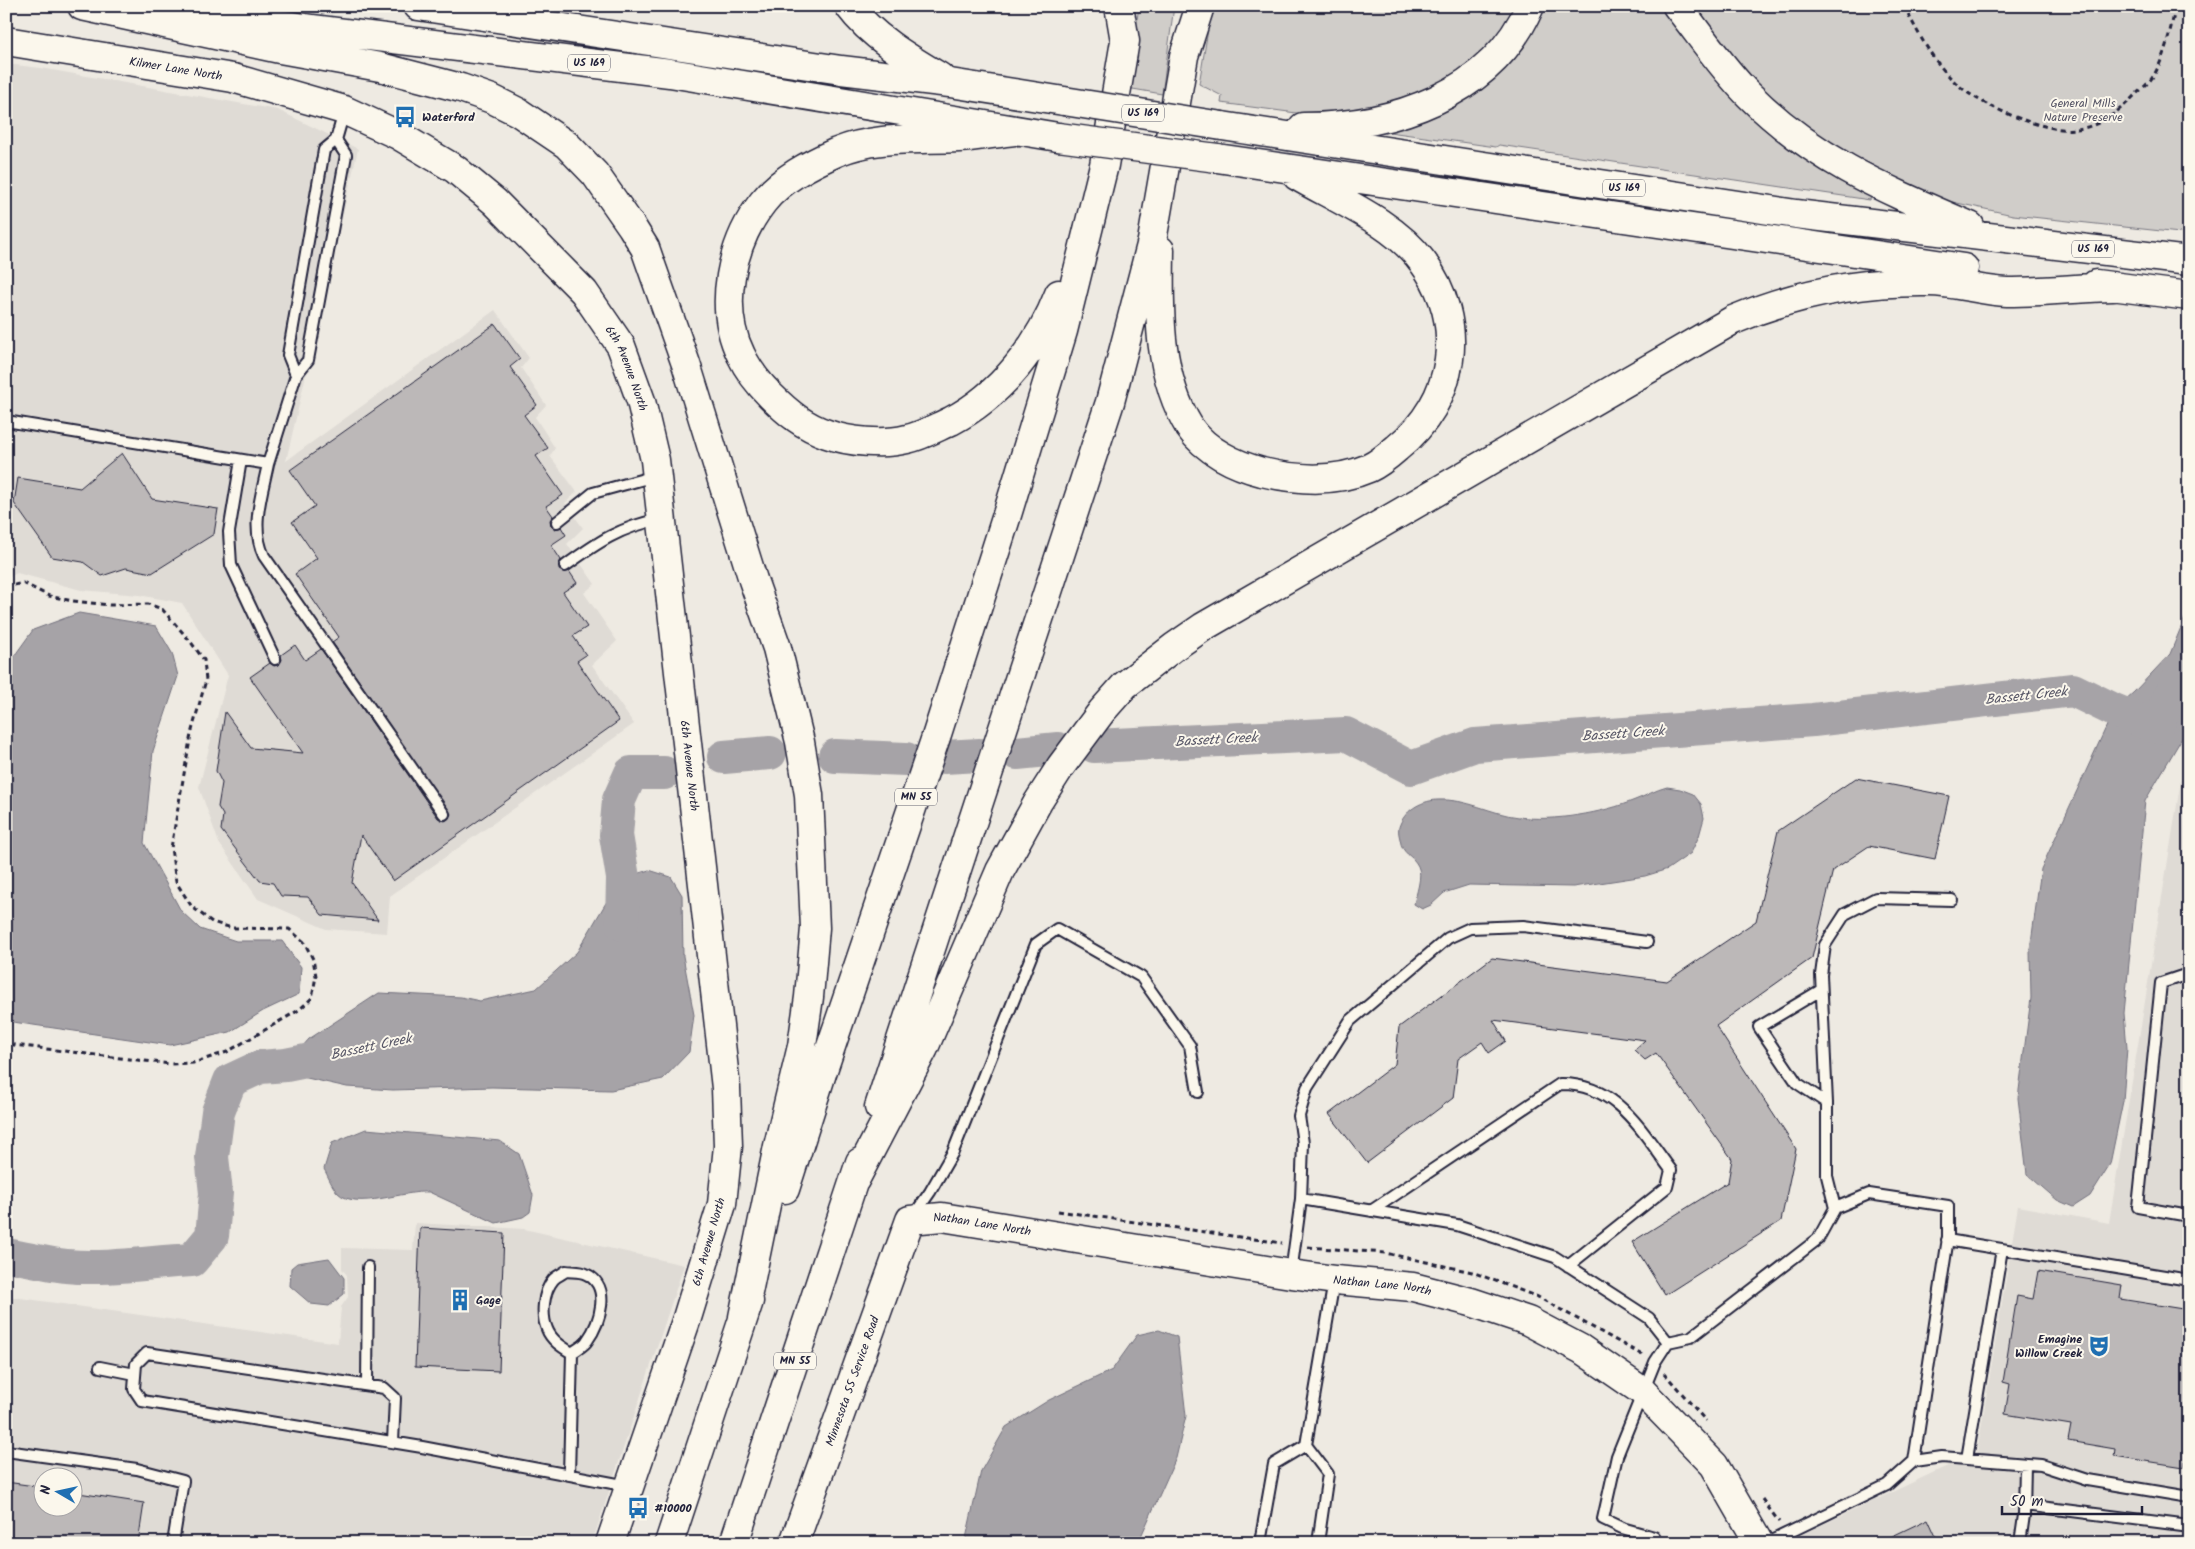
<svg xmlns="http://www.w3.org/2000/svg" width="2195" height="1549" font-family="Kalam,sans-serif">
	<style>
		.built { fill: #dfdbd5; fill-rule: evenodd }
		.green { fill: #d0cdc9; stroke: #797882 }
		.water { fill: #a6a3a7; stroke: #716f7c }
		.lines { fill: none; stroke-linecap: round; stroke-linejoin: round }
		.river { stroke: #a6a3a7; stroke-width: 34 }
		.building { fill: #bcb8b8; stroke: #22223b }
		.lane-casing { stroke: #22223b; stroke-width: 14 }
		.secondary-casing { stroke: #22223b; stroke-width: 31 }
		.highway-casing { stroke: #22223b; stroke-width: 31 }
		.path { stroke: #22223b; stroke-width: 3; stroke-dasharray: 5 4; stroke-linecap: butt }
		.lane { stroke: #fbf7ec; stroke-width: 10 }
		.secondary { stroke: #fbf7ec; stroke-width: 28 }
		.highway { stroke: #fbf7ec; stroke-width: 28 }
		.highway-bridge-casing { stroke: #22223b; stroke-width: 31; stroke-linecap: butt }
		.highway-bridge { stroke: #fbf7ec; stroke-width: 28 }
		.labels { text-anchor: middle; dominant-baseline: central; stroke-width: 4; stroke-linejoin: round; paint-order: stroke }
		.shield { fill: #fbf7ec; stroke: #636270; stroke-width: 1 }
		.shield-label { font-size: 11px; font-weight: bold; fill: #22223b }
		.street-label { font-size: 12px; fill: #22223b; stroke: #fbf7ec }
		.park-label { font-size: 12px; fill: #565566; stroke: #fbf7ec }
		.poi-label { font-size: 12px; font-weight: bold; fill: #22223b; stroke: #fbf7ec; text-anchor: start }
		.water-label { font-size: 14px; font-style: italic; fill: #575666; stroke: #fbf7ec }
	</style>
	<rect width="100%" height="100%" fill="#eeeae2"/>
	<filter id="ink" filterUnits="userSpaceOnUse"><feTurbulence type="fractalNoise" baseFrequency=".02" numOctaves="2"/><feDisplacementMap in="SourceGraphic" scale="10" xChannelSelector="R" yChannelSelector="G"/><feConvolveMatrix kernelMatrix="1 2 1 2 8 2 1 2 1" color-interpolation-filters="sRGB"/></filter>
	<g filter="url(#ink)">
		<path class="built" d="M6,64L41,68L278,110L358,149L286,461L495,310L529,358L521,368L546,405L535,417L555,448L550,456L577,492L565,503L583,528L567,544L595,584L584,593L617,641L592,665L634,724L390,896L387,933L326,929L258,899L219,843L199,787L228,675L182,603L139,595L81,590L17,573L6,579Z
			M2181,780L2189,781V1543H1784L1977,1452L2018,1206L2109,1223Z
			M415,1223L524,1229L684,1265L592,1543H6V1296L338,1343L341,1307L348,1297L347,1275L342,1269V1248L413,1250ZM42,1476H72V1506H42Z"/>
		<path class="green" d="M1139,6H1174L1162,94L1127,88Z
			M1212,6H1521L1466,72L1386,110L1304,114L1221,103L1222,96L1199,84Z
			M1541,6H1669L1872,192L1870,200L1499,145L1496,147L1375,130L1403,120Z
			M1690,6H2189V234L2013,215L1929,197L1853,162L1768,99Z"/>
		<path class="water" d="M2189,608V726L2145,801L2124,1013L2127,1048L2123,1101L2110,1164L2090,1196L2073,1207L2057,1200L2027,1174L2018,1098L2031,998L2030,950L2041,869L2114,710L2134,692L2170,654Z
			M79,613L156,626L172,653L178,676L153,751L144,843L181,911L200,929L236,941H282L301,967L299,994L263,1011L230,1032L170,1045L6,1021L7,666L33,630Z
			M1667,787L1680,789L1693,794L1701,804L1704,818L1699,836L1691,853L1668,869L1645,876L1573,887L1469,885L1444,893L1431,905L1422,909L1414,904C1416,894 1423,876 1418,866C1412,854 1402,855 1400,839C1399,835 1398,831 1399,827C1404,811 1420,801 1437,800C1467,798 1490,814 1519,817C1553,822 1603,813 1635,800C1646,796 1655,790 1667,787Z
			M649,870L671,877L682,895L683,956L694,1015L689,1052L663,1079L611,1090L492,1087L393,1090L347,1087L280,1072L309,1039L379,993L461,997L480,1001L536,989L577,952L620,879Z
			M366,1129L500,1141L519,1154L533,1195L530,1212L523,1217L496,1223L429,1192C404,1190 356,1211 338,1193C332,1187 328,1176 324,1169L332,1143Z
			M329,1258L344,1278V1294L329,1306L311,1304L290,1286L291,1268L297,1263Z
			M1159,1330L1177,1337L1186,1416L1176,1458L1138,1543H965L981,1471L1006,1427L1049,1400L1112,1370L1137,1335Z"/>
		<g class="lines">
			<path class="river" d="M1094,746L1346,734L1411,768L1475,745L1813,720L2073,690L2114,710L2156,727L2179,677L2189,661
				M1017,753L1058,749
				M835,756L906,759
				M724,757L770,753
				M944,757L980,755
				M622,924L623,878L616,835L619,800L631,773H664
				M6,1255C26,1258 46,1264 66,1266C108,1270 151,1262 192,1260L212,1236L216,1193L212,1157L218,1112L230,1081L260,1067L286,1065L331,1056"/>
		</g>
		<path class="building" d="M495,324L520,359L510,367L537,405L524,415L548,448L536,456L563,495L546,506L553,516L550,520L551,526L555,529L561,527L566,535L551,545L561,560L559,564V570L563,572L569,571L577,583L563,592L587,627L573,636L586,655L577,661L619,721L393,881L361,835L352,883L378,920L322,915L308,897L281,896L273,883L260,881L221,830L223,815L218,807L222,783L216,771L225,712L251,748L303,753L250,677L270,663L274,666L278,665L282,660L281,655L295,645L305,660L321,649L438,818L445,821L448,819L451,814L332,642L339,637L295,574L317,558L292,522L315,506L290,470Z
			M122,453L152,499L218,509L214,534L152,573L126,568L102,576L83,562L52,557L14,503L18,478L80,488Z
			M1856,778L1949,796L1935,859L1869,846L1833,870L1812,958L1716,1026L1796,1149L1781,1221L1665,1295L1632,1242L1728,1182L1732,1159L1656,1053L1645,1060L1634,1050L1645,1040L1493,1020L1506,1041L1489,1053L1482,1042L1458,1059L1453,1098L1367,1163L1329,1114L1395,1064L1399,1027L1492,958L1667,981L1756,921L1778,831Z
			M420,1228L504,1233L499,1371L415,1367Z
			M2038,1271L2122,1285L2120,1299L2189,1310V1462L2185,1461L2184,1467L2114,1456L2115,1449L2068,1441L2071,1425L2005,1414L2010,1384L2003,1382L2017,1296L2033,1299Z
			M6,1482L42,1487V1506H72V1492L144,1503L138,1543H6Z
			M1928,1519L1939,1543H1878Z"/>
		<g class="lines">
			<g class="lane-casing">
				<path id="lane" d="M296,375L288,355L324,150L336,140L344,112
					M6,421L268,464L296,375L308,360L346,155L336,140
					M241,460L229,532L231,565L275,659
					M268,464C262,494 250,527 264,556L444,814
					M557,522L593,493L655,476
					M565,566C598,542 620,527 661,519
					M2189,977L2182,976L2161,983L2138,1207L2189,1216
					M1821,990L1759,1027L1797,1083L1827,1103
					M1301,1199L1303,1143L1299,1116L1307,1088L1350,1021L1448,938L1470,928L1523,926L1647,942
					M1835,1208L1827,1176V1103L1821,975L1825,945L1845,914L1876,898L1952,900
					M1371,1211L1560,1084C1616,1083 1641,1130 1671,1170L1667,1187L1568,1266
					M914,1215L930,1192L953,1152L1036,944L1057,929L1141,977L1190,1046L1198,1092
					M1947,1240L2189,1280
					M566,1271C571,1272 581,1271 586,1274C612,1286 600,1323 587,1341C584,1346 577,1349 572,1353C562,1347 551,1340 547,1329C541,1315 543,1292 553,1280C556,1276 562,1274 566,1271Z
					M1291,1273L1301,1199L1457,1225L1555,1257L1649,1318L1668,1342L1655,1362L1617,1456L1603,1519L1622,1528L1654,1537L1657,1543
					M1668,1342L1691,1337L1818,1239L1835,1208L1869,1194L1948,1206V1238L1914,1461L1887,1485L1767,1543
					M100,1367L135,1374
					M367,1385L368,1267
					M393,1442L395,1398L384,1388L147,1353L136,1364L134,1389L142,1401L422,1447L628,1486
					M1306,1445L1328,1474L1318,1543
					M6,1451L137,1469L183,1481L173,1543
					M1967,1459L2002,1249
					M1914,1461L1942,1457L2041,1465L2087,1480L2189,1497
					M569,1475L572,1353
					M2025,1505L2189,1526
					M1260,1543L1274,1464L1306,1445L1334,1281
					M2020,1543L2024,1515L2025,1464"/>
			</g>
			<g class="secondary-casing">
				<g id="secondary">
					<path id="s1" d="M6,41L233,78L344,110L398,135L455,169L495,202L584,292L621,346L641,401L655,460L726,1088L728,1146L722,1204L687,1318L610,1543"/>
					<path id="s2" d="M794,1543L910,1220L942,1217L1291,1274L1335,1280L1413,1287L1471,1302L1528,1321L1581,1349L1642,1391L1714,1465L1759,1543"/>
				</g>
			</g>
			<g class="highway-casing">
				<path id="highway" d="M82,6L280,49L380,67L461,88L492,99L518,112L567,145L595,174L632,227L645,248L686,364L753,580L777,648L800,742L809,795L815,928L809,997L802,1046L778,1146L743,1317
					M162,6L312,29L670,73L1058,137
					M418,6L841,70L950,83L1064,101
					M849,6C872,37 908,58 940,77
					M1677,6C1701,36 1722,68 1749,95C1815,161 1887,190 1970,226
					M1222,126L1796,214L2189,261
					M1303,127C1392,127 1492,95 1530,6
					M1014,131C996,133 977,137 959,138C917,140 876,136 837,152C810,164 781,179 763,202C731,243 717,307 741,355C748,370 759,384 771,396C788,413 804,426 827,434C849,442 884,445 907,439C922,436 937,427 951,421C1001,395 1039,346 1059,294
					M1217,158L1964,268
					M1160,250C1159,310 1157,375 1190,428C1206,451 1235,465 1262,472C1296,480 1335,483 1369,468C1378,464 1389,455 1397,448C1456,401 1468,323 1422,261C1394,223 1338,200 1297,176
					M2096,284L2189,296
					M879,1107L1110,402L1152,241L1184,56L1200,6
					M855,1180L924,1048L1000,871L1038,802L1061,766L1102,711L1125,685L1174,647L1203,627L1733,320C1794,294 1862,281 1929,282C1955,282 1981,291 2007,292C2043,292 2078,288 2113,287
					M785,1189L823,1070L937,734L1006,518L1063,331L1104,165L1125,41L1119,6
					M669,1543L749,1301
					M734,1543L860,1162"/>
			</g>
			<path class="path" d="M1904,6C1919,35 1933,62 1957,84C1972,98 1994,108 2013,116C2063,135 2093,138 2133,97C2139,91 2147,85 2152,78C2164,61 2171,27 2176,6
				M6,589L10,586L23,583L49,596L73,601L109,605L148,604L162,609L190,641L204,660L206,680L191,734L171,848L176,882L192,907L212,922L232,928L289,929L304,942L313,959L316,976L312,998L299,1010L227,1052L193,1063L170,1064L6,1044
				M1058,1211L1282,1243
				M1308,1247L1385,1253L1472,1272L1538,1297L1644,1356
				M1664,1373L1706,1421
				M1762,1499L1779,1522"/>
			<use href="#lane" class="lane"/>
			<use href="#secondary" class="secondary"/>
			<use href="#highway" class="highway"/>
			<g class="highway-bridge-casing">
				<path id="highway-bridge" d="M1064,101L1222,126
					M1058,137L1217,158"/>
			</g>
			<use href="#highway-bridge" class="highway-bridge"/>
		</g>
	</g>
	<defs>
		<g id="bus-bare" transform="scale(1.725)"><path d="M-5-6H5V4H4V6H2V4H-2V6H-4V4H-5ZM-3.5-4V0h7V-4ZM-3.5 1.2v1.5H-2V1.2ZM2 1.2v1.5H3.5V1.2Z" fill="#1f6fb2" stroke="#fbf7ec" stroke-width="2.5" paint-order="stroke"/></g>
		<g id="building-bare" transform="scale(1.725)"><path d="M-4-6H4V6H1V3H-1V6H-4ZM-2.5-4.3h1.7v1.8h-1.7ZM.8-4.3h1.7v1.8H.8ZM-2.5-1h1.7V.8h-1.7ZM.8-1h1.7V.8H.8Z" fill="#1f6fb2" stroke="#fbf7ec" stroke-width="2.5" paint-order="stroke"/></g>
		<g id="theatre-bare" transform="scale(1.725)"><path d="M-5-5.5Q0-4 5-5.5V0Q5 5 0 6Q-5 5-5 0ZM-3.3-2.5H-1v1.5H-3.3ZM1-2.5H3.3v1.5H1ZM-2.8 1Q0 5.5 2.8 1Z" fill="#1f6fb2" stroke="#fbf7ec" stroke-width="2.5" paint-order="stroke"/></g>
	</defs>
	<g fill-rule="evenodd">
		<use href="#bus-bare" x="405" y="117"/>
		<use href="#building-bare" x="460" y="1300"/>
		<use href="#theatre-bare" x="2099" y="1346"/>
		<use href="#bus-bare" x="638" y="1508"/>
	</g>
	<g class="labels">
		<g class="shield">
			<rect x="568" y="54.5" width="42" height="17" rx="4"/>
			<rect x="1122" y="104.5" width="42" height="17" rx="4"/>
			<rect x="1603" y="179.5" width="42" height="17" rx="4"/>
			<rect x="2072" y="240.5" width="42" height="17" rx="4"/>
			<rect x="895" y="788.5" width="42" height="17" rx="4"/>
			<rect x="774" y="1352.5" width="42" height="17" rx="4"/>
		</g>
		<g class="shield-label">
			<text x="589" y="63">US 169</text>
			<text x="1143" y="113">US 169</text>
			<text x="1624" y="188">US 169</text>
			<text x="2093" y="249">US 169</text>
			<text x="916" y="797">MN 55</text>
			<text x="795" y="1361">MN 55</text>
		</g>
		<g class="street-label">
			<text stroke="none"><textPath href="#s1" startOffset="172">Kilmer Lane North</textPath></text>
			<text stroke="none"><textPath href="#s1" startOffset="738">6th Avenue North</textPath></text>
			<text stroke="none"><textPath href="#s1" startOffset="1142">6th Avenue North</textPath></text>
			<text stroke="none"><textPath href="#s2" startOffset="416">Nathan Lane North</textPath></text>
			<text transform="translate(709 1242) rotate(-74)">6th Avenue North</text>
			<text stroke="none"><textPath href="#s2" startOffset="821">Nathan Lane North</textPath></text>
			<text stroke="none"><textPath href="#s2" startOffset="172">Minnesota 55 Service Road</textPath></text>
		</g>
		<g class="park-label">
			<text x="2083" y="103">General Mills<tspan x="2083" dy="14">Nature Preserve</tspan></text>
		</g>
		<g class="poi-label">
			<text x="422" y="117">Waterford</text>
			<text x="476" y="1300">Gage</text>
			<text x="2082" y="1339" text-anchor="end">Emagine<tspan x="2082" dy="14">Willow Creek</tspan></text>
			<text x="654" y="1508">#10000</text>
		</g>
		<g class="water-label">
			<text transform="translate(2026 696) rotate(-6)">Bassett Creek</text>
			<text transform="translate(1623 734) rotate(-4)">Bassett Creek</text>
			<text transform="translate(1216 740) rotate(-3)">Bassett Creek</text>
			<text transform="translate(371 1047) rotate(-12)">Bassett Creek</text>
		</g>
	</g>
	<rect width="2195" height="1549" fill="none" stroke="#fbf7ec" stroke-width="25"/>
	<rect x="12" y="12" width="2170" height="1524" fill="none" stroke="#22223b" stroke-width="2" filter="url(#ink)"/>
	<g transform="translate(58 1492) rotate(279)"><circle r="24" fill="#fbf7ec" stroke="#a4a2a5"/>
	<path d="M0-4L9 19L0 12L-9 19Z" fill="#1f6fb2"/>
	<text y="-8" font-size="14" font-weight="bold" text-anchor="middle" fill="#22223b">N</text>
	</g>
	<path d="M2002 1506v8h140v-8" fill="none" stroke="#22223b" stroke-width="2.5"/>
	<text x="2010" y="1506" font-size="15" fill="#22223b" stroke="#fbf7ec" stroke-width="4" paint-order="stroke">50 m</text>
</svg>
